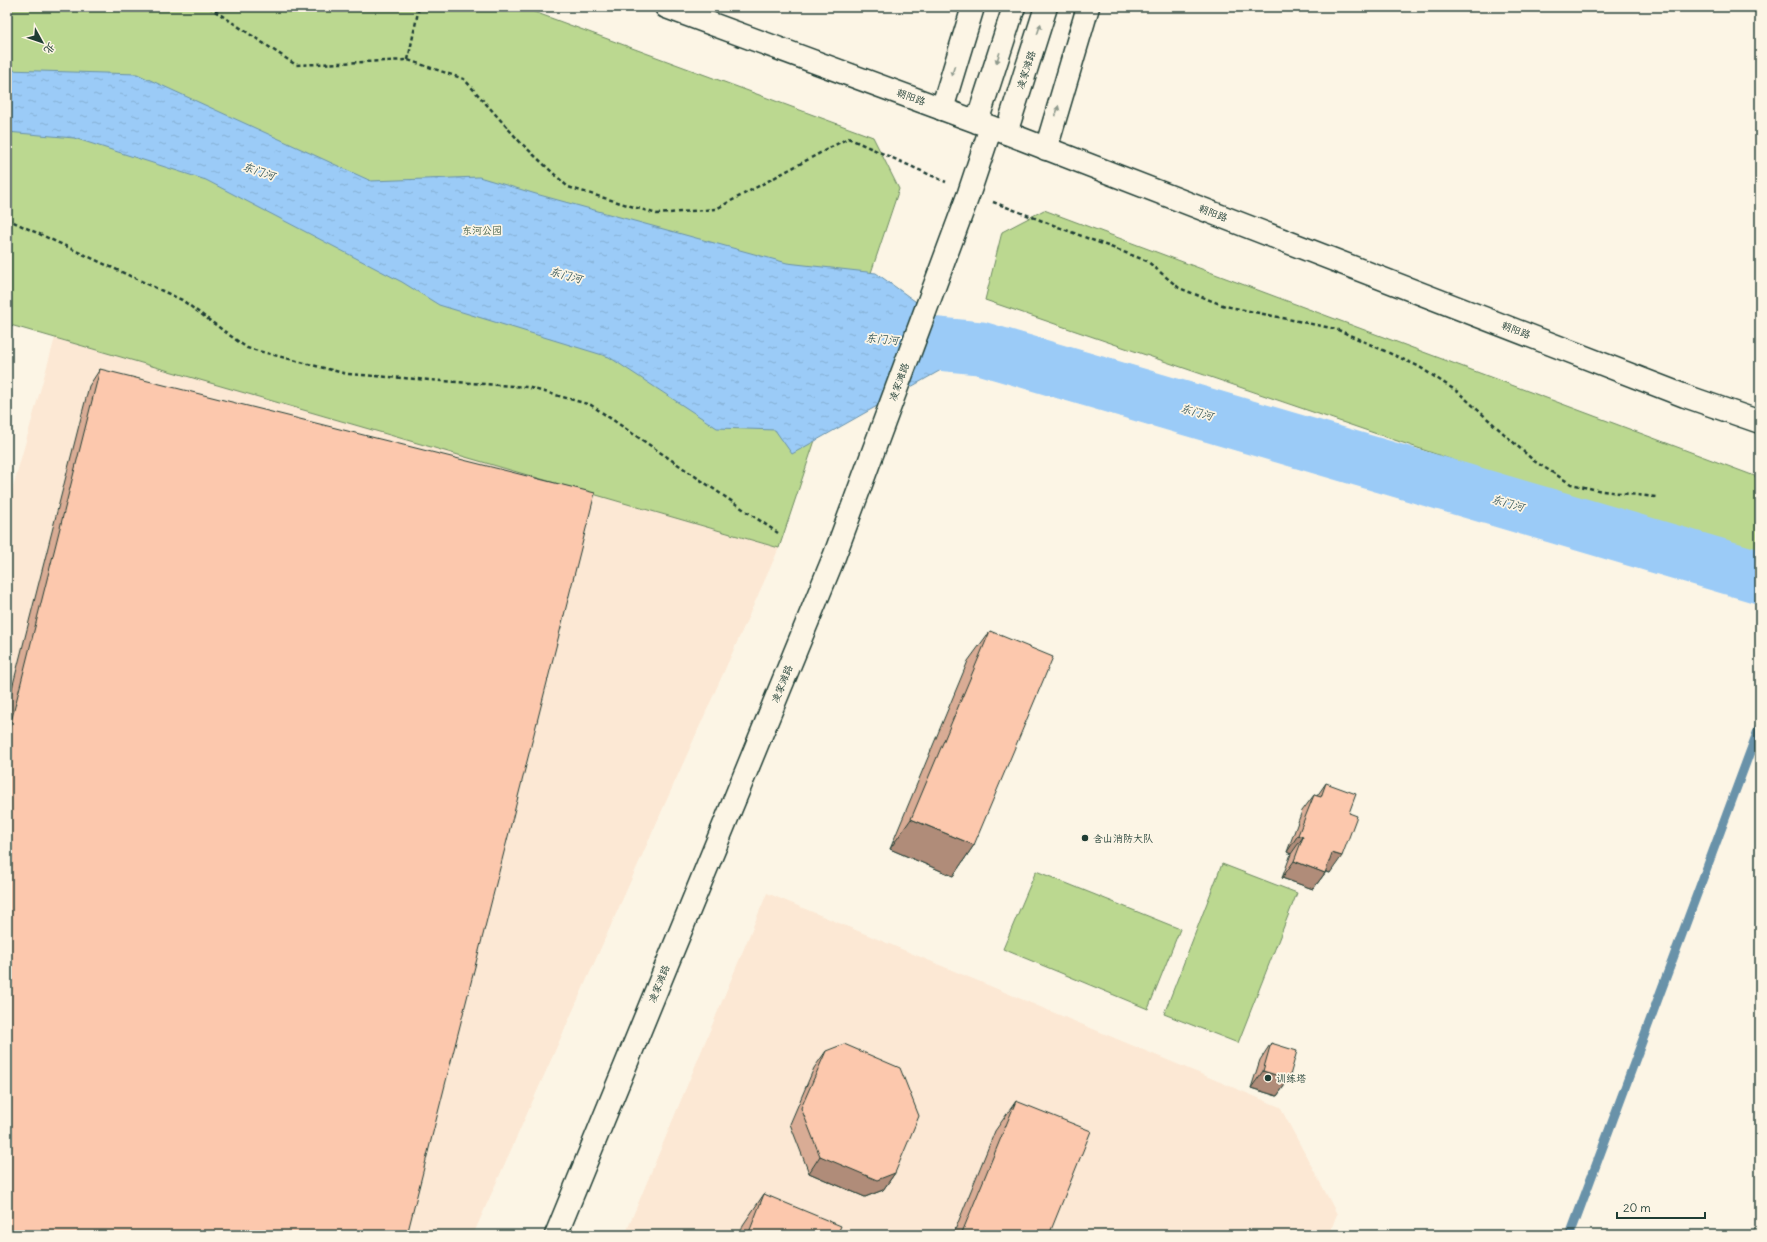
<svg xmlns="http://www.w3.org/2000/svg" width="1767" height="1242" font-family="Delius,'LXGW WenKai TC',sans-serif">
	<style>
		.built { fill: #fce8d4 }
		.green { fill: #bbd890; stroke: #6d8a62 }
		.water { fill: url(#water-ripples); stroke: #6992a9 }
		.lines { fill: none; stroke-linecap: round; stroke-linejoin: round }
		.stream { stroke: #6992a9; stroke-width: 9 }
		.river { stroke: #9bcbf7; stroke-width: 53 }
		.street-casing { stroke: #1f3d34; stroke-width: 25 }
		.secondary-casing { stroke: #1f3d34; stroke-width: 25 }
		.path { stroke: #1f3d34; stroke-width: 2.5; stroke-dasharray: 4 3; stroke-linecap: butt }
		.street { stroke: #fcf5e5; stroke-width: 22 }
		.secondary { stroke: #fcf5e5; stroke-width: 22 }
		.wall { fill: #d9ac95; stroke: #1f3d34 }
		.shaded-wall { fill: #b08c79; stroke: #1f3d34 }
		.building { fill: #fcc8ad; stroke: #1f3d34 }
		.oneway { fill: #8e998c }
		.poi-dot { fill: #1f3d34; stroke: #fcf5e5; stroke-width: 1.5 }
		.labels { text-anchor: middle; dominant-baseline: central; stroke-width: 3.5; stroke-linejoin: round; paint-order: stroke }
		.street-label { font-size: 10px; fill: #1f3d34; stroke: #fcf5e5 }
		.park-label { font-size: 10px; fill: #3e5c46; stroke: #fcf5e5 }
		.poi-label { font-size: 10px; fill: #1f3d34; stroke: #fcf5e5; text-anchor: start }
		.water-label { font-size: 11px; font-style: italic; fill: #38595b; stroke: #fcf5e5 }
	</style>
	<defs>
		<pattern id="water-ripples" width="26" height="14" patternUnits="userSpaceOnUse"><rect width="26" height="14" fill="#9bcbf7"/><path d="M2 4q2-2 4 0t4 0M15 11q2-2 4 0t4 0" fill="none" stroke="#85afd4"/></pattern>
	</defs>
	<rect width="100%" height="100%" fill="#fcf5e5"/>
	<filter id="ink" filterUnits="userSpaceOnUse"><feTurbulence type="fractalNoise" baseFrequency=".025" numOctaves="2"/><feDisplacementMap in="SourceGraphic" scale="8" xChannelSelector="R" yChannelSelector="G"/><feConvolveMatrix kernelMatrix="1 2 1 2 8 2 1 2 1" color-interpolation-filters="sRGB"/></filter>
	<g filter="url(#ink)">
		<path class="built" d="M55,338L779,548L473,1235H7V508Z
			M767,893L1280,1107L1337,1214L1329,1235H625Z"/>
		<path class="green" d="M7,7H521L873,137L899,189L779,548L7,324Z
			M1044,210L1760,478V565L985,300L1002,232Z
			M1222,864L1297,893L1238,1043L1164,1014Z
			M1036,871L1180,929L1148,1009L1003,949Z"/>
		<path class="water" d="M7,70L137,74L371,181L479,177L536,194L787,263L876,273L980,348L792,454L775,430L717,428L609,357L439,305L402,282L206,180L74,138L7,132Z"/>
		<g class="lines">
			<path class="stream" d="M1570,1235L1760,725"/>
			<path class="river" d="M907,341L980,348L1760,577"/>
			<g class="street-casing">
				<path id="street" d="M942,109L973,7
					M1046,149L1088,7"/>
			</g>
			<g class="secondary-casing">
				<path id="secondary" d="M666,7L991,127L1685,396L1760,422
					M977,122L1014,7
					M1006,133L1046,7
					M556,1235L834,557L969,193L991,127"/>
			</g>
			<path class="path" d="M209,7L296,65L408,60L464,79L520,142L568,187L657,214L716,209L848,138L946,182
				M408,60L419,7
				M993,202L1147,261L1179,288L1225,306L1336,329L1418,366L1458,392L1534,461L1571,484L1602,491L1656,497
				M7,219L182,300L247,348L347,374L527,387L591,405L778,533"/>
			<use href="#street" class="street"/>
			<use href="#secondary" class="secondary"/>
		</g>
		<path class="wall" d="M100,369L7,1235V708L89,386Z
			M990,631L974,845L953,876L890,849L968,661Z
			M1326,783L1349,813L1330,873L1326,872L1313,889L1282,878L1291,854L1287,852L1302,811L1314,795L1317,796Z
			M1271,1043L1289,1079L1277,1096L1251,1088L1260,1060Z
			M826,1051L895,1173L883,1190L865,1197L809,1173L790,1124L814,1068Z
			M1016,1101L1049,1235H953L995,1131Z
			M764,1194L837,1235H739L743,1225Z"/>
		<path class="shaded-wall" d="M911,819L974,845L953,876L890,849Z
			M1298,835L1303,837L1291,854L1287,852Z
			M1332,853L1342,856L1330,873L1321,870Z
			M1294,861L1325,873L1313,889L1282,878Z
			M1263,1071L1289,1079L1277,1096L1251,1088Z
			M820,1156L895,1173L883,1190L865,1197L809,1173Z"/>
		<path class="building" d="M100,369L595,493L407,1235H7V738Z
			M990,631L1053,657L974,845L911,819Z
			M1326,783L1356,794L1349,813L1357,816L1342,856L1332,853L1325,873L1294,861L1303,837L1298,835L1314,795L1321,797Z
			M1271,1043L1297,1051L1289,1079L1263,1071Z
			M844,1044L900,1068L919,1116L895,1173L877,1180L820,1156L801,1108L826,1051Z
			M1016,1101L1091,1131L1049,1235H961Z
			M764,1194L841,1226L837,1235H748Z"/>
		<defs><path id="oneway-solid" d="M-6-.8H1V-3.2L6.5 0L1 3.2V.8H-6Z"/></defs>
		<g class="oneway">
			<use href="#oneway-solid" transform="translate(1039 29) rotate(-72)"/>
			<use href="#oneway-solid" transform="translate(998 58) rotate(108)"/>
			<use href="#oneway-solid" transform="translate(953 71) rotate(107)"/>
			<use href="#oneway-solid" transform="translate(1057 111) rotate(-74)"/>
		</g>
	</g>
	<g class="poi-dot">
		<circle cx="1085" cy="838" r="4"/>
		<circle cx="1268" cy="1078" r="4"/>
	</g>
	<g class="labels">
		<g class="street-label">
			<text transform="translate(1026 70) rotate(-72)">凌家滩路</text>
			<text transform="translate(911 97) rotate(20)">朝阳路</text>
			<text transform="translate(1213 213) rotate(21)">朝阳路</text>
			<text transform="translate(1516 330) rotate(21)">朝阳路</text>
			<text transform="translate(899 382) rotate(-70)">凌家滩路</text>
			<text transform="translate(782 684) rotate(-68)">凌家滩路</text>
			<text transform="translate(659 984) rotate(-68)">凌家滩路</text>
		</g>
		<g class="park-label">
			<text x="482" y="230">东河公园</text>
		</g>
		<g class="poi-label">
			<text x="1093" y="838">含山消防大队</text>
			<text x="1276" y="1078">训练塔</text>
		</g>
		<g class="water-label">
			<text transform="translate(259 171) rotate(19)">东门河</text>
			<text transform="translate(566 275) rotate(15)">东门河</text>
			<text transform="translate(882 339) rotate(5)">东门河</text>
			<text transform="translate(1197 412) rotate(16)">东门河</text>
			<text transform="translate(1508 503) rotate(16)">东门河</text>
		</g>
	</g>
	<rect width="1767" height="1242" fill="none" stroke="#fcf5e5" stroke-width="24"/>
	<rect x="12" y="12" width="1743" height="1218" fill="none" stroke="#1f3d34" stroke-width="1.5" filter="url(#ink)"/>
	<g transform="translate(42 42) rotate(130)" stroke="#fcf5e5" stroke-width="3" paint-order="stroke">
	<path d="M0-3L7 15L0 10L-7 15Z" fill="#1f3d34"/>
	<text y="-6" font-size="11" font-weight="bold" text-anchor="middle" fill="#1f3d34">北</text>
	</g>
	<path d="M1617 1212v6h88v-6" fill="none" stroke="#1f3d34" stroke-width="2"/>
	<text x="1623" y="1212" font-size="12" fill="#1f3d34" stroke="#fcf5e5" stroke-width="3" paint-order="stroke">20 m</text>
</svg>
